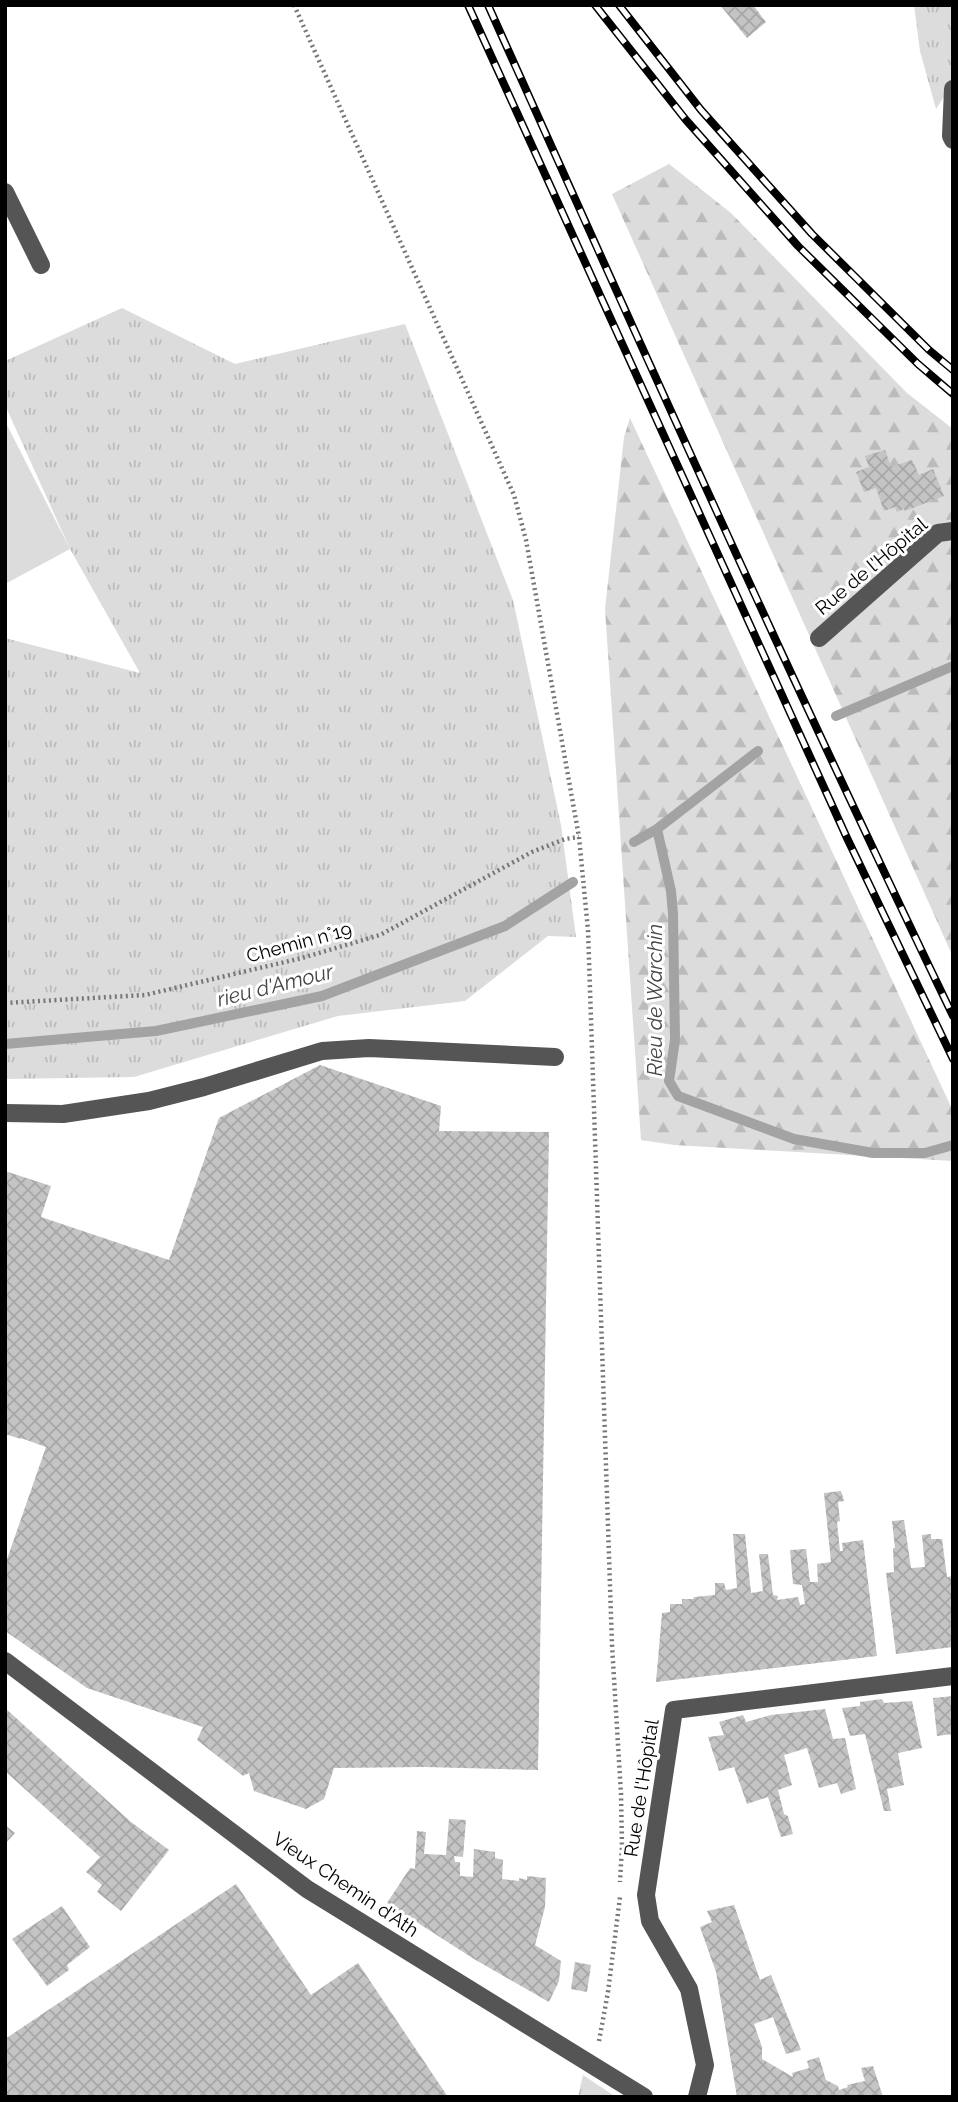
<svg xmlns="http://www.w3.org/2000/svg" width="958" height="2102" font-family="Raleway,sans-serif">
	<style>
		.grass { fill: url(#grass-tufts) }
		.forest { fill: url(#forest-firs) }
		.pitch { fill: #dcdcdc }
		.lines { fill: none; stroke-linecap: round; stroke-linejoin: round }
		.stream { stroke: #a3a3a3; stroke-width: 10 }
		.building { fill: url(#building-cross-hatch) }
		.path { stroke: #777; stroke-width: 4.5; stroke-dasharray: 2 3.5; stroke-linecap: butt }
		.minor { stroke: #555; stroke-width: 18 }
		.rail-casing { stroke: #000; stroke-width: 8 }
		.rail { stroke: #fff; stroke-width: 5; stroke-dasharray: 16; stroke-linecap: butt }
		.labels { text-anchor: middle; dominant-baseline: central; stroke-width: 6; stroke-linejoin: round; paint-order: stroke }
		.street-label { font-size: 19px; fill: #000; stroke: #fff }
		.water-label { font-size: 21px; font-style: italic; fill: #444; stroke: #fff }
	</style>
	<defs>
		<pattern id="grass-tufts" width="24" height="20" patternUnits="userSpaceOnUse" patternTransform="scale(1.75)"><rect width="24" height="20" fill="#dcdcdc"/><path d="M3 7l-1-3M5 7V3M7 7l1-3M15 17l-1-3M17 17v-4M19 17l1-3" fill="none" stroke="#bbb"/></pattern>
		<pattern id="forest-firs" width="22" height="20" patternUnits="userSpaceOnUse" patternTransform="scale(1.75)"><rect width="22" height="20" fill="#dcdcdc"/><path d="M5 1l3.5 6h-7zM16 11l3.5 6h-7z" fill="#bbb"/></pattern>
		<pattern id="building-cross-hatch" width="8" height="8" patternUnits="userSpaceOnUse" patternTransform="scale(1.75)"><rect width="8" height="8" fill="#c4c4c4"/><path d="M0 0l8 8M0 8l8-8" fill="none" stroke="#a7a7a7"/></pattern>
	</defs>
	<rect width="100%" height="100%" fill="#fff"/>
	<path class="grass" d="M914,5H953V83L936,109L920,51Z
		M122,308L235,364L405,324L513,600L561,825L576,937L548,936L465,1001L338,1016L134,1077L5,1079V638L140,673L70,549L5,405V361Z
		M583,2075L616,2097H578Z"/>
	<path class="forest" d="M669,164L731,213L907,393L953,429V957L612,194Z
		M630,418L953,1111V1161L674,1145L641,1140L605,609L624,437Z"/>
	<path class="pitch" d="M5,421L70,549L5,584Z"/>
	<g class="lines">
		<path class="stream" d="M836,716L953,666
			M657,829L671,891L673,914L675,1040L669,1081L678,1096L794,1139L873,1153H925L953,1145
			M634,842L657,829L758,751
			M5,1044L156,1031L322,996L505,926L573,882"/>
	</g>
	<path class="building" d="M720,5H753L766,22L747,38Z
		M885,450L891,467L912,460L919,475L933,469L944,496L905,511L904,509L897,512L895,507L884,511L876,488L864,492L856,472L869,467L865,456Z
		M320,1065L441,1106L439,1131L549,1132L538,1770L425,1767L334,1768L324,1799L306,1809L254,1791L249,1773L243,1776L197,1740L203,1727L87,1688L5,1631V1565L46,1447L21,1438V1439L5,1434V1171L51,1186L41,1217L169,1260L219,1118Z
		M841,1491L844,1501L838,1502L840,1521L837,1522L840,1551H843L842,1543L863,1540L877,1656L656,1682L662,1613L670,1612V1604H682V1599H693L694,1597L715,1595V1583H724L726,1590L737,1588L733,1534H745L751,1593L763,1591L759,1554H768L773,1595L778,1596L777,1600L798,1597L800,1605L805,1604L802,1585L793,1584L790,1550L806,1549L810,1582H818L817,1564L831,1562L824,1493Z
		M904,1520L911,1568L925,1567L922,1535L931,1534V1539H942L947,1577L953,1576V1647L896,1654L886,1573L894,1572L893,1548H895L892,1521Z
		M953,1696V1734L937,1736L933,1698Z
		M882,1699L884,1703L912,1701L922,1748L898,1753L904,1785L887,1789L891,1811H884L865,1734L850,1736L842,1708L860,1706V1702Z
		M5,1708L131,1822L169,1850L121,1911L97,1892L102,1885L86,1872L100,1857L5,1771Z
		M825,1709L833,1739L845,1738L856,1789L841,1794L837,1783L819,1788L807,1748L784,1755L792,1785L778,1790L784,1814L788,1816L793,1834L781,1837L768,1797L747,1804L734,1767L719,1771L708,1737L724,1735L719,1722L743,1715L746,1722L771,1715Z
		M449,1819L466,1820L463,1857L454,1856L455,1862H460V1876L473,1877L474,1849L495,1852V1858L503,1860L502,1879L519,1881V1878L527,1880V1876L546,1878L545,1907L535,1945L561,1961L559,1981L549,2002L474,1959L387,1903L410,1868L415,1869L417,1831L426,1832L424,1854L446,1855Z
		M5,1825L15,1833L5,1844Z
		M236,1884L311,1995L358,1963L448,2097H5V2039Z
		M734,1905L760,1980L771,1975L801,2050L786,2054L773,2017L754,2024L762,2047V2059L793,2077L792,2073L809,2068L807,2061L819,2057L826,2080L838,2086L839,2090L848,2087L847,2085L865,2081L861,2068L873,2066L883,2097H737L716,1972L700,1927L712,1922L707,1911Z
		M62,1906L90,1947L67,1965L69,1970L47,1986L12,1939Z
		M575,1962L591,1965L587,1992L571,1989Z"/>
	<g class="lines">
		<path class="path" d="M294,5L514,495L526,540L579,837L588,930L612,1645L621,1794L622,1846L620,1882
			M5,1003L145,995L302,958L380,935L532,852L565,839L579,837
			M599,2041L608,1992L620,1897"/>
		<path class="minor" d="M953,89L951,136L953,140
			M5,192L41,265
			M819,638L938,533L953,531
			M5,1113L63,1114L149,1101L204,1087L322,1051L369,1048L555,1057
			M5,1661L307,1889L644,2097
			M697,2097L705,2065L689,1989L650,1921L646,1895L674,1710L953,1676"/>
		<g class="rail-casing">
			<path id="rail" d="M468,5L847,838L953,1059
				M488,5C640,344 792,682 953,1016
				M595,5L686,120L798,246L918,364L953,394
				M619,5L701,110L812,234L929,350L953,370"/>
		</g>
		<use href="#rail" class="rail"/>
	</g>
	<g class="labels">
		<g class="street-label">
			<text transform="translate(871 566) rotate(-40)">Rue de l'Hôpital</text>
			<text transform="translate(299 942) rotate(-15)">Chemin n°19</text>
			<text transform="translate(641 1788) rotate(-81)">Rue de l'Hôpital</text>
			<text transform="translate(346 1884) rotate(34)">Vieux Chemin d'Ath</text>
		</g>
		<g class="water-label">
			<text transform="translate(275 985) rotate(-14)">rieu d'Amour</text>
			<text transform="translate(654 1000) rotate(-90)">Rieu de Warchin</text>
		</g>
	</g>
	<rect width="958" height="2102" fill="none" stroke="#000000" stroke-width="14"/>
</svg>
